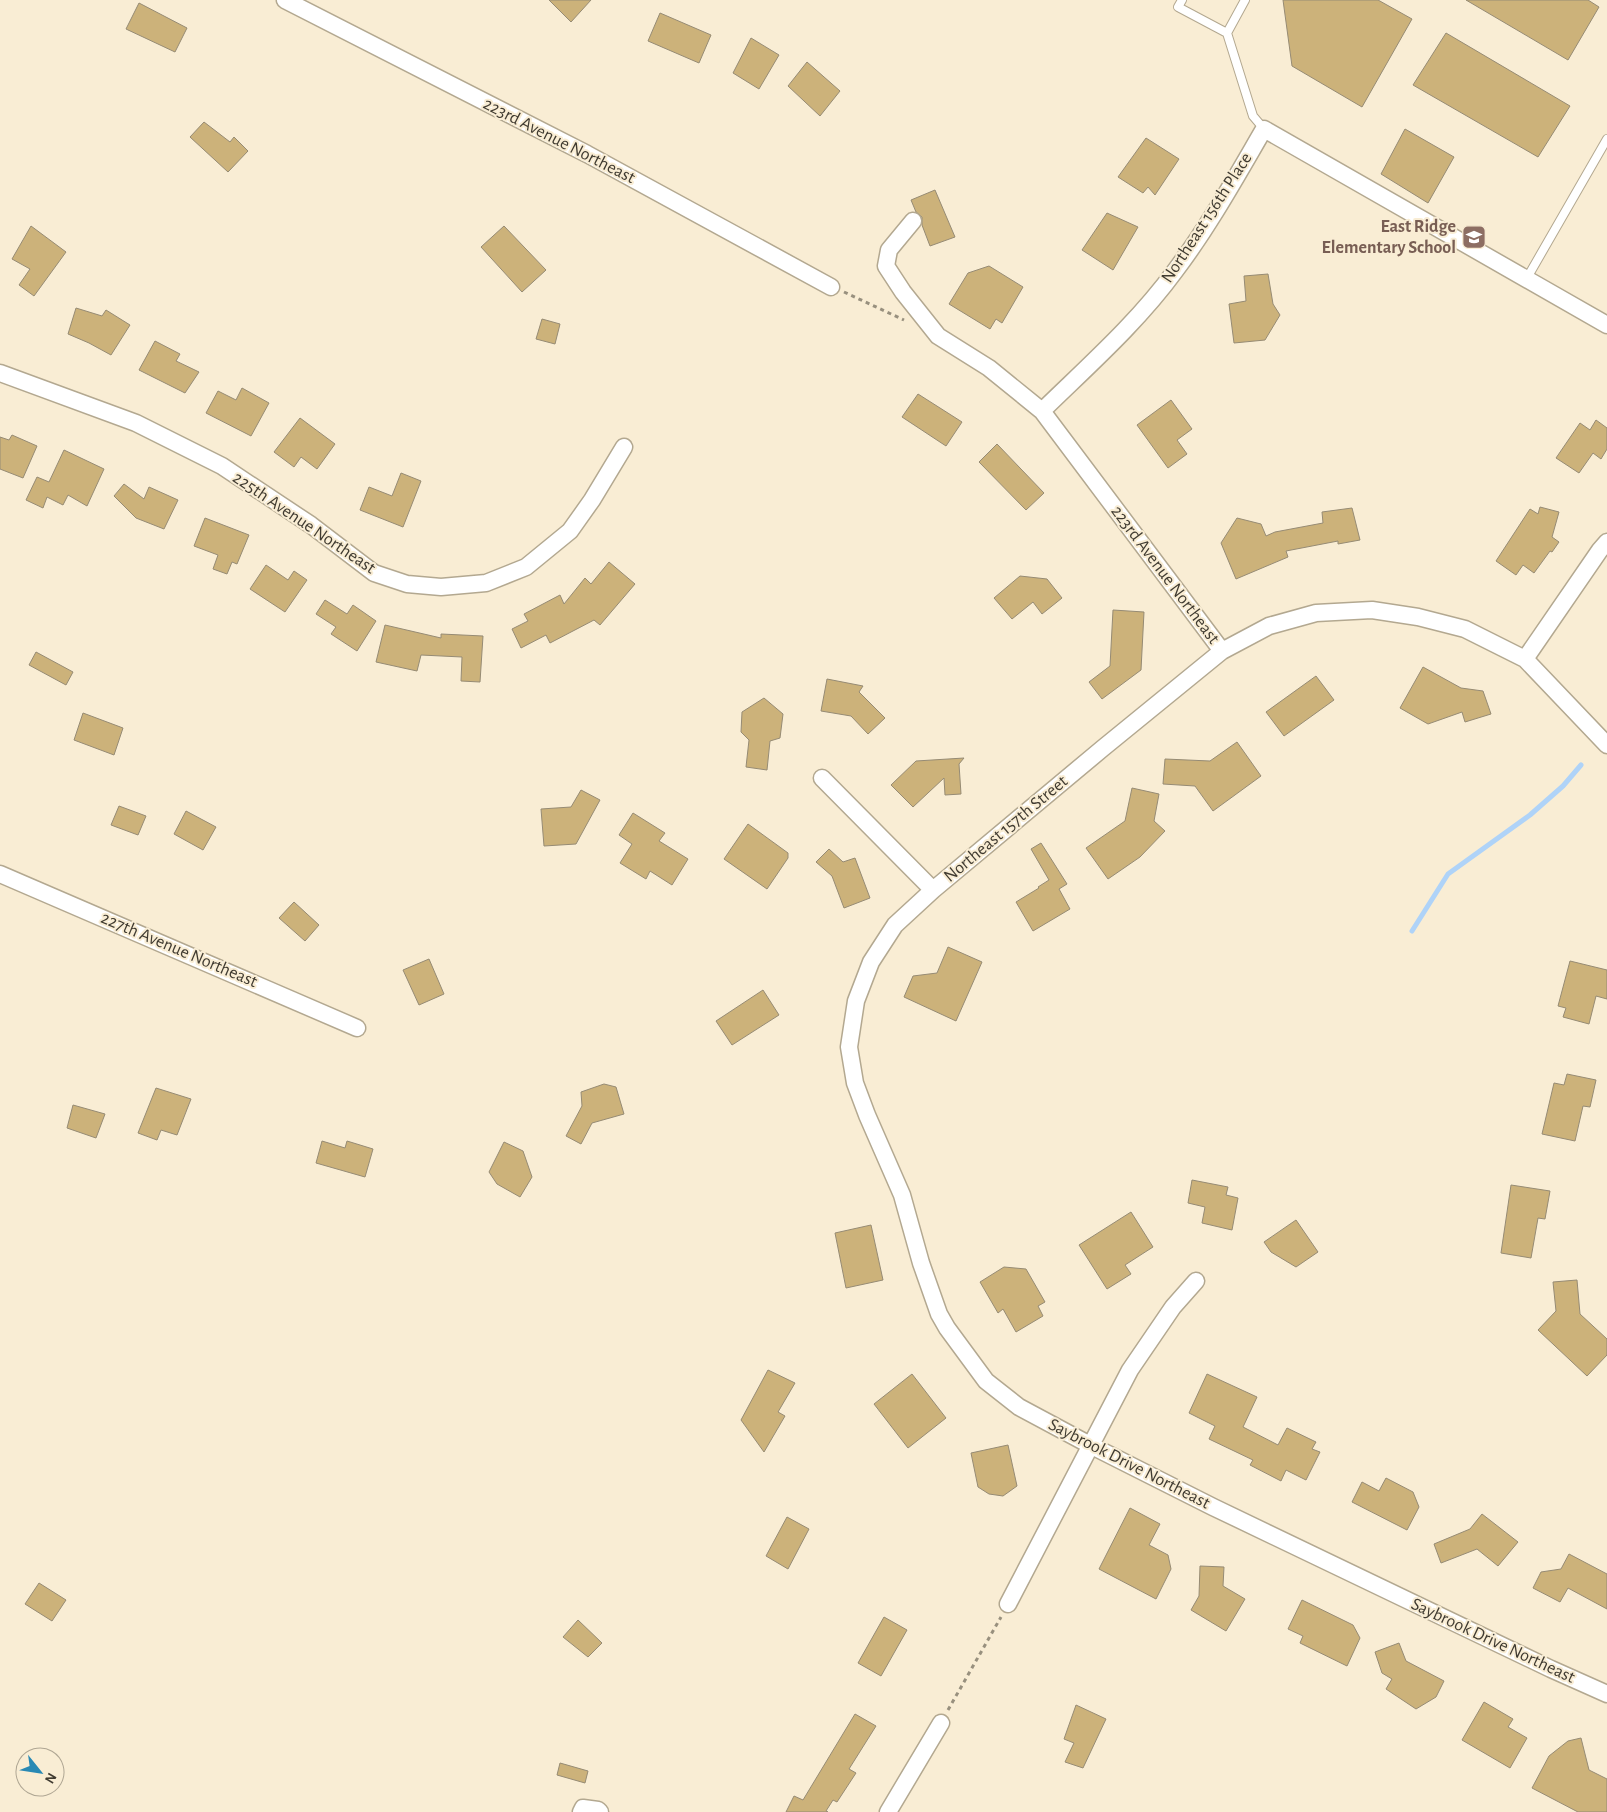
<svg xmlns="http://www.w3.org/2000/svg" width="1607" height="1812" font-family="'Alegreya Sans',sans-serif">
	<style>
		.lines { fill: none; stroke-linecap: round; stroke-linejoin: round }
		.stream { stroke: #afd3f8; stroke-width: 5 }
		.building { fill: #ccb27a; stroke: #968b74 }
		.service-casing { stroke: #b3a890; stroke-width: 10 }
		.minor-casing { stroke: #b3a890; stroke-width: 19 }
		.path { stroke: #98907e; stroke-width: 3; stroke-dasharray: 4 4; stroke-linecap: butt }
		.service { stroke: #fff; stroke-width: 8 }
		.minor { stroke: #fff; stroke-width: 16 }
		.labels { text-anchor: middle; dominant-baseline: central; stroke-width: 4; stroke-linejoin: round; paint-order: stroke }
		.street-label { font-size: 18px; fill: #403b31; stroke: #f9edd4 }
		.education-label { font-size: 18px; font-weight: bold; fill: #785e54; stroke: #f9edd4; text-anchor: end }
	</style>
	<rect width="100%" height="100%" fill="#f9edd4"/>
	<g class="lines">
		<path class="stream" d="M1412,931L1448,874L1530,815L1563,786L1581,765"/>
	</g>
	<path class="building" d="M549,0H591L571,22Z
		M1283,0H1378L1412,19L1362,107L1292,66Z
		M1466,0H1588L1599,7L1568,60Z
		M139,3L187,28L175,52L126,29Z
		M660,13L711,35L699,63L648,41Z
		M1446,33L1570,106L1538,157L1413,85Z
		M751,38L779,55L759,89L733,73Z
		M807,62L840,91L820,116L788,86Z
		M204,122L230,142L234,137L248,151L228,172L190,137Z
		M1405,129L1454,157L1428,203L1381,174Z
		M1146,138L1179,159L1155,195L1148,187L1143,193L1118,177Z
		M935,190L955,237L930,246L922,225V217L916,212L911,200Z
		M1107,213L1138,227L1113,270L1082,250Z
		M31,226L66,252L34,296L19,285L30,269L12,259Z
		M504,226L546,270L522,292L481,247Z
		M989,266L1023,287L1002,323L996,319L990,329L949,304L968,273Z
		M1268,274L1273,304L1280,315L1265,340L1234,343L1229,304L1246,301L1244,276Z
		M76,308L102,316L106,310L130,325L111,355L89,343L68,334Z
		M542,319L560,324L555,344L536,339Z
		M155,341L180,354L176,361L199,372L185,393L139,370Z
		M242,388L269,403L251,436L206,413L218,391L236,400Z
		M918,394L962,422L946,446L902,417Z
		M1171,400L1192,429L1177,440L1187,454L1168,468L1137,425Z
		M300,418L335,444L317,469L301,457L294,467L274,452Z
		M1596,420L1607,428V449L1601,459L1593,453L1579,473L1556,458L1580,423L1590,430Z
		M12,435L37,446L23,478L0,469V437L9,440Z
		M997,444L1044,493L1026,510L979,462Z
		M64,450L104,469L87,506L68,495L63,505L47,497L43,508L26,500L37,477L49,482Z
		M401,473L421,481L403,527L360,510L369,487L392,496Z
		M124,484L144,499L149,487L178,500L164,529L136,518L114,496Z
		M1540,507L1559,512L1552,537L1559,542L1552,552L1550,551L1534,573L1523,565L1516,575L1496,561L1530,509L1538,514Z
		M1352,508L1360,540L1338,544V541L1286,551L1288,557L1236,579L1221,543L1237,518L1261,524L1266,536L1275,532L1323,523L1322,512Z
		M205,518L249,535L237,564L232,562L227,574L213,569L218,555L194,546Z
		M609,562L635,584L600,625L594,620L550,643L546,635L521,648L512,629L528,621L524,614L560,595L564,604L585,578L591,584Z
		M266,565L288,580L294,571L307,580L285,612L250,589Z
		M1020,576L1047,579L1062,598L1042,614L1033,602L1012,619L994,598Z
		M325,600L347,614L353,605L376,621L357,651L331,634L336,627L316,614Z
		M1113,610L1144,612L1141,670L1102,699L1089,682L1110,666Z
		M385,625L441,638V634L483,636L480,682L461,681L462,657L421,655L417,671L376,662Z
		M36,652L73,672L66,685L29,665Z
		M1423,667L1461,688L1483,691L1491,714L1465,722L1462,712L1428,724L1400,708Z
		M1316,676L1334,700L1284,736L1266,712Z
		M827,679L863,686L859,692L885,718L868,734L851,716L821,711Z
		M764,698L783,714L780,738L770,741L767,770L746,767L749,740L741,732L742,712Z
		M83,713L123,728L114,755L74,740Z
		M1237,742L1261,776L1213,811L1195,786L1163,784L1165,759L1210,761Z
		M964,758L959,764L961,794L945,795L944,778L913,807L891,785L916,761Z
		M1132,788L1159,794L1154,821L1165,831L1140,857L1108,879L1086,848L1125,821Z
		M581,790L600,800L576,844L544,846L541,809L571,807Z
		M119,806L146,816L138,835L111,825Z
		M186,811L216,827L203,850L174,834Z
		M633,813L665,833L659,841L688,859L672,885L650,871L646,879L620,863L632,844L619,835Z
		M748,824L788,853V858L767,889L724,859Z
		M1041,843L1067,884L1059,889L1070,909L1033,931L1016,902L1039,888L1038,887L1049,880L1031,849Z
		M829,849L843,862L855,858L870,898L844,908L832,876L816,862Z
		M294,902L319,925L305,941L279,918Z
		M948,947L982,962L956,1021L904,997L913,976L937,973Z
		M429,959L444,994L419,1005L403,970Z
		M1570,961L1607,970V999L1596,996L1589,1024L1563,1017L1566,1008L1558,1006Z
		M763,990L779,1015L732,1045L716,1021Z
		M1567,1074L1596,1080L1590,1107L1583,1106L1575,1141L1542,1134L1554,1083L1564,1085Z
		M604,1084L616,1087L624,1114L592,1123L581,1144L566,1136L582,1106L581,1092Z
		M156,1088L191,1099L177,1135L161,1130L157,1140L138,1133Z
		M73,1105L105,1114L96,1138L67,1128Z
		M322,1141L345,1148L347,1141L373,1149L365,1177L316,1163Z
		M504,1142L523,1151L532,1177L520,1197L497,1184L489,1172Z
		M1192,1180L1228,1187L1226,1195L1238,1198L1232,1230L1202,1223L1205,1207L1188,1203Z
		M1511,1185L1550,1191L1545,1219L1538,1218L1531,1258L1501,1253Z
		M1131,1212L1153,1247L1125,1265L1131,1274L1107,1289L1079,1245Z
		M1296,1220L1318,1252L1296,1267L1271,1252L1264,1242Z
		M871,1225L883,1280L846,1288L835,1233Z
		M1004,1267L1026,1269L1045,1302L1038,1306L1043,1316L1016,1332L1003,1309L998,1313L980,1282Z
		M1577,1280L1580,1314L1607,1339V1355L1587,1376L1538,1330L1556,1311L1553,1282Z
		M768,1370L795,1383L778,1412L785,1416L764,1452L741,1420Z
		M912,1374L946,1418L908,1448L874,1404Z
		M1207,1374L1257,1397L1243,1427L1278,1445L1287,1428L1316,1442L1312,1449L1320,1452L1306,1480L1286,1470L1281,1481L1250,1465L1253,1460L1209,1439L1215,1426L1189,1413Z
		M1008,1445L1017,1486L1003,1496L989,1494L978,1487L971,1453Z
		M1386,1478L1413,1492L1419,1507L1407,1530L1352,1502L1362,1482L1379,1491Z
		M1130,1508L1160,1524L1149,1545L1168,1555L1171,1569L1156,1599L1099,1569Z
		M1482,1514L1518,1542L1498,1566L1477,1549L1441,1563L1434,1544L1470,1529Z
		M787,1517L809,1529L788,1569L766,1556Z
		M1569,1554L1607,1574V1609L1568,1588L1560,1602L1533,1588L1541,1572L1561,1569Z
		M1200,1566L1224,1567L1223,1586L1245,1599L1226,1631L1191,1610L1199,1596Z
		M39,1583L66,1600L52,1621L25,1604Z
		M1302,1600L1353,1625L1360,1638L1347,1666L1300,1643L1303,1636L1288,1629Z
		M884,1617L907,1630L881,1676L858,1663Z
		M578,1620L602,1643L588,1657L563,1637Z
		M1399,1643L1406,1661L1444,1681L1436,1697L1416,1709L1386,1689L1392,1679L1382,1673L1375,1652Z
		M1484,1702L1513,1719L1508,1727L1527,1738L1510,1768L1462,1740Z
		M1076,1705L1106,1719L1083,1768L1065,1762L1074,1743L1064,1739Z
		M855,1714L876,1726L849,1769L856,1773L837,1802L833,1800L826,1811L828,1812H786L794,1796L803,1800Z
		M1581,1738L1589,1770L1607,1779V1812H1578L1532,1788L1549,1756L1568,1741Z
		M560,1763L588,1771L585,1783L557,1775Z"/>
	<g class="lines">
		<g class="service-casing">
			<path id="service" d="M1182,0L1178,7L1227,33L1253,116L1264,129
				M1227,33L1245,0
				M1527,278L1607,139"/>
		</g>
		<g class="minor-casing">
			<path id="minor" d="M285,0L587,154L831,287
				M913,221L889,250L886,266L903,292L938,336L989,368L1042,411L1222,651L1269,626L1316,613L1372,610L1418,617L1465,629L1525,659L1607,745
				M0,373L136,423L222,466L311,525L374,573L407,584L441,587L486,583L526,567L570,531L592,500L624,447
				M1042,411C1088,366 1137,323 1175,271C1209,226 1236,177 1264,129L1607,325
				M1222,651L1103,748L933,890L895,925L871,962L856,1001L849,1047L855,1083L867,1115L902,1195L921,1263L939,1314L947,1328L986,1381L1019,1407L1090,1445L1213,1507L1551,1669L1607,1694
				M1525,659L1600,550L1607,542
				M822,778L933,890
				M0,874L357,1028
				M1008,1604L1130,1370L1173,1307L1196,1281
				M581,1812L583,1808L598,1810L600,1812
				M888,1812L941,1723"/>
		</g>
		<path class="path" d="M844,292L904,320
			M948,1710L1001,1617"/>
		<use href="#service" class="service"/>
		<use href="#minor" class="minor"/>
	</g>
	<defs>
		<g id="school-square" transform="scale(1.25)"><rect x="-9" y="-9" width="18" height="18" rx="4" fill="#8d6e63" stroke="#f9edd4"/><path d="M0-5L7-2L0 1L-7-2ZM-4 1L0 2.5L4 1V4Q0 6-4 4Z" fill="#fff"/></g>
	</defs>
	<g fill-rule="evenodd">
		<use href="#school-square" x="1474" y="237"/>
	</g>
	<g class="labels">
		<g class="street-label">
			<text transform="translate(559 141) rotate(27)">223rd Avenue Northeast</text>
			<text transform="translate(1207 218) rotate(-57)">Northeast 156th Place</text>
			<text transform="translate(304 523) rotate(34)">225th Avenue Northeast</text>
			<text transform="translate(1165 575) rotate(53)">223rd Avenue Northeast</text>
			<text transform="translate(1006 829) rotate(-40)">Northeast 157th Street</text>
			<text transform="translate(179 950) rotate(23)">227th Avenue Northeast</text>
			<text transform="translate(1129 1464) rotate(27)">Saybrook Drive Northeast</text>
			<text transform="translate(1493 1641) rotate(25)">Saybrook Drive Northeast</text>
		</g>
		<g class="education-label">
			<text x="1456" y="227">East Ridge<tspan x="1456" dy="21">Elementary School</tspan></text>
		</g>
	</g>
	<g transform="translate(40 1772) rotate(120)"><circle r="24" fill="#f9edd4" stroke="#afa693"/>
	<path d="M0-4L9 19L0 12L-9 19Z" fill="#2989b4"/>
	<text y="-8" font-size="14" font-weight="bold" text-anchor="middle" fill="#403b31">N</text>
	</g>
</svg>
